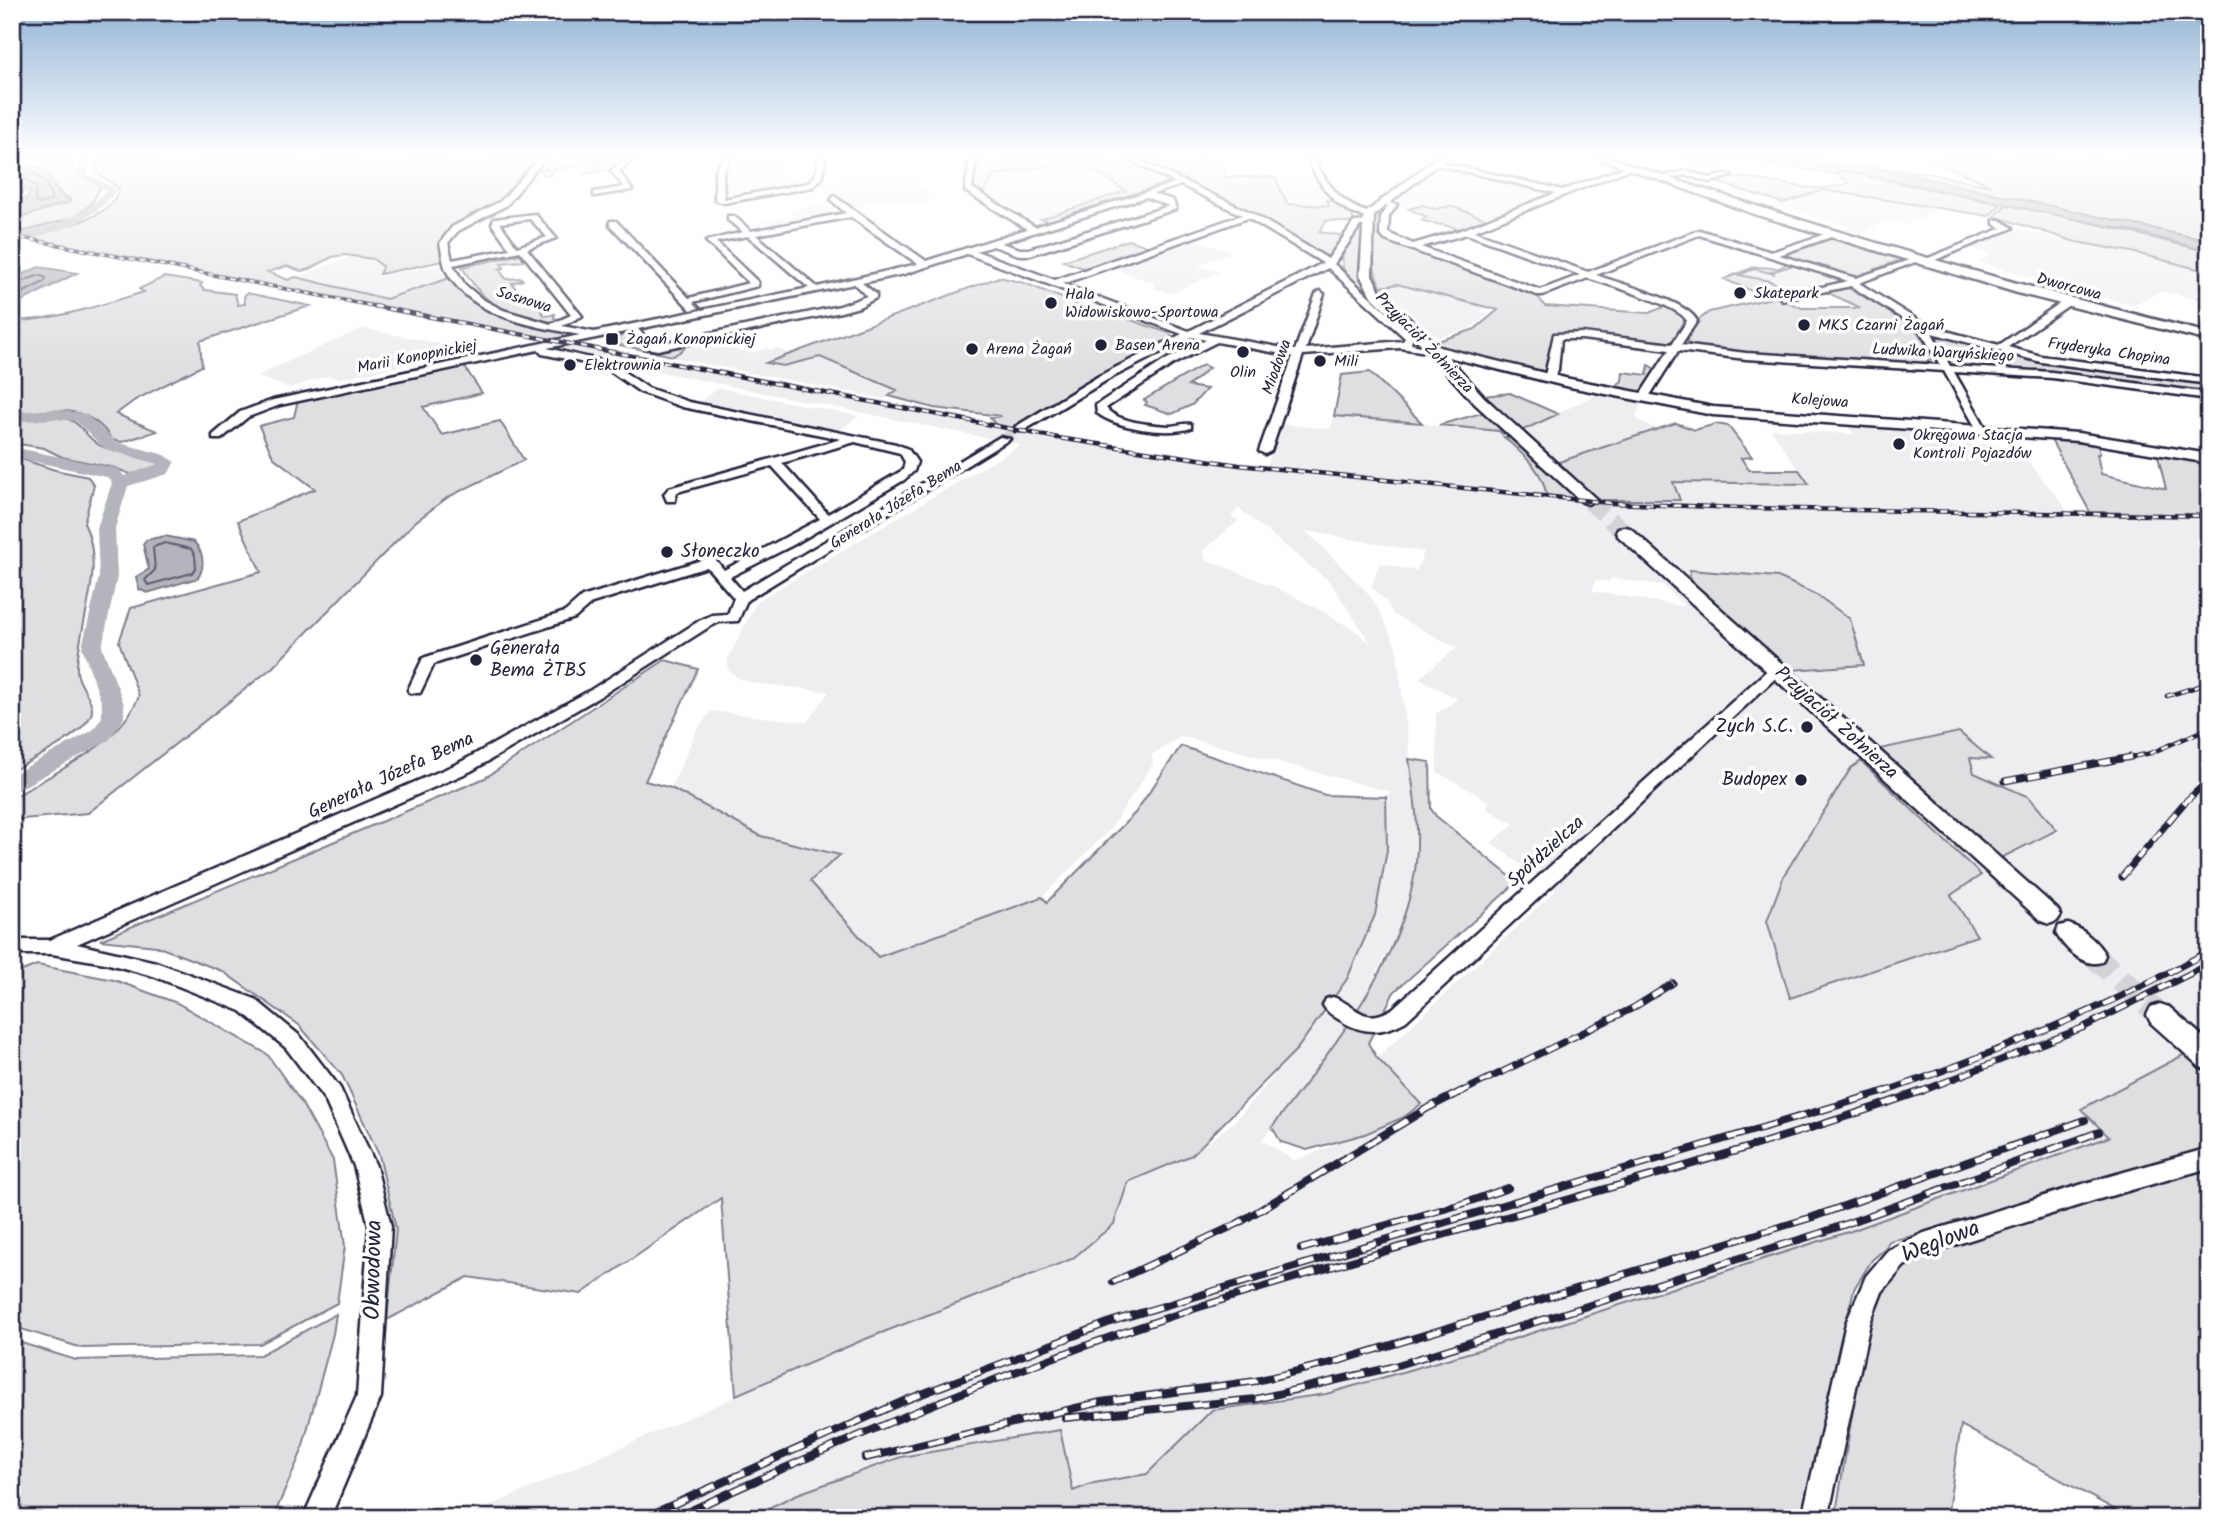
<svg xmlns="http://www.w3.org/2000/svg" width="2221" height="1530" font-family="Kalam,sans-serif">
	<style>
		.built { fill: #eeeef1; fill-rule: evenodd }
		.green { fill: #dfdfe2; stroke: #80808e; stroke-width: 2 }
		.water { fill: #b4b4bc; stroke: #7a7a88; stroke-width: 2 }
		.lines { fill: none; stroke-linecap: round; stroke-linejoin: round }
		.shore { stroke: #5c5c6f; stroke-width: 2 }
		.river { fill: #b4b4bc; fill-rule: evenodd }
		.street-tunnel { stroke: #d3d3d8; stroke-width: 10; stroke-dasharray: 10 5; stroke-linecap: butt }
		.secondary-tunnel-far2 { stroke: #d3d3d8; stroke-width: 14; stroke-dasharray: 14 7; stroke-linecap: butt }
		.secondary-tunnel-far1 { stroke: #d3d3d8; stroke-width: 18; stroke-dasharray: 18 9; stroke-linecap: butt }
		.secondary-tunnel { stroke: #d3d3d8; stroke-width: 24; stroke-dasharray: 24 12; stroke-linecap: butt }
		.street-casing { stroke: #22223b; stroke-width: 5 }
		.secondary-casing { stroke: #22223b; stroke-width: 5 }
		.street { fill: #fff; fill-rule: evenodd }
		.secondary { fill: #fff; fill-rule: evenodd }
		.rail-far3-casing { stroke: #22223b; stroke-width: 3.5 }
		.rail-far2-casing { stroke: #22223b; stroke-width: 4.5 }
		.rail-far1-casing { stroke: #22223b; stroke-width: 7 }
		.rail-casing { stroke: #22223b; stroke-width: 8 }
		.rail-far3 { stroke: #fff; stroke-width: 2; stroke-dasharray: 5; stroke-linecap: butt }
		.rail-far2 { stroke: #fff; stroke-width: 2.5; stroke-dasharray: 7; stroke-linecap: butt }
		.rail-far1 { stroke: #fff; stroke-width: 4.5; stroke-dasharray: 12; stroke-linecap: butt }
		.rail { stroke: #fff; stroke-width: 5; stroke-dasharray: 16; stroke-linecap: butt }
		.poi-dot { fill: #22223b; stroke: #fff; stroke-width: 2.5 }
		.labels { text-anchor: middle; dominant-baseline: central; stroke-width: 7; stroke-linejoin: round; paint-order: stroke }
		.far-street-label { font-size: 16px; fill: #22223b; stroke: #fff }
		.far-poi-label { font-size: 16px; fill: #22223b; stroke: #fff; text-anchor: start }
		.poi-label { font-size: 19px; fill: #22223b; stroke: #fff; text-anchor: start }
		.street-label { font-size: 19px; fill: #22223b; stroke: #fff }
		.near-street-label { font-size: 23px; fill: #22223b; stroke: #fff }
	</style>
	<rect width="100%" height="100%" fill="#fff"/>
	<filter id="ink" filterUnits="userSpaceOnUse"><feTurbulence type="fractalNoise" baseFrequency=".0143" numOctaves="2"/><feDisplacementMap in="SourceGraphic" scale="14" xChannelSelector="R" yChannelSelector="G"/><feConvolveMatrix kernelMatrix="1 2 1 2 8 2 1 2 1" color-interpolation-filters="sRGB"/></filter>
	<g filter="url(#ink)">
		<path class="built" d="M731,158H792L788,165L784,166L782,180L797,186L733,198L724,196V174Z
			M1078,161L1126,192L1034,220L987,195L995,175Z
			M1439,166L1469,172L1554,191L1487,219L1450,206L1435,209L1423,205L1410,209L1396,203Z
			M907,174L938,201L909,205L906,202L892,201L848,207L837,197H832L820,184L850,176Z
			M1274,176H1315L1337,201H1327L1330,206L1287,204Z
			M1820,191L1938,209L1936,212L1905,225L1893,222L1877,225L1860,239L1836,233L1850,227L1775,205Z
			M825,204L836,213L767,226L762,222L791,217L794,215L789,211L793,209Z
			M2008,228L2132,252L2209,272V302L2161,291L2133,306L1978,262L1990,255L1963,246Z
			M1190,238L1232,252L1198,265L1219,272L1171,294L1152,287L1157,284L1109,267Z
			M356,255L381,264L380,275L443,265L450,278L387,299L296,277Z
			M1788,263L1837,279L1765,297L1724,279L1754,267L1779,268Z
			M1397,284L1485,308L1480,312L1490,314L1468,329L1438,337L1381,287Z
			M363,328L459,348L426,361L340,378L327,376L290,388L258,377L267,371Z
			M579,343L982,419L1040,434L1124,448L1267,466L1281,424L1330,429L1334,416L1499,431L1563,498L1599,500H1680L1672,482L1808,484L1771,429L1854,434L1847,425L1953,432L1960,442L2017,447L2069,512L2209,515V1053L2081,1109L2110,1137L1851,1231L1485,1348L1326,1394L1212,1410L1147,1474L1094,1483L1072,1491L1060,1430L762,1518H463L863,1340L1072,1259L1114,1224L1128,1182L1192,1155L1234,1122L1297,1049L1347,979L1375,915L1387,850L1386,797L1391,792L1181,736L1152,755L1153,764L1111,828L1042,897L878,957L810,880L839,855L761,836L671,788L697,729L711,711L807,722L829,692L753,683L738,678L729,671L727,661L757,601L1021,445L553,350ZM1238,508L1330,582L1372,645L1356,631L1318,609L1275,587L1205,559L1203,551L1239,520L1231,517ZM1306,531L1424,552L1416,571L1380,563L1371,587L1386,601L1394,615L1457,648L1419,678L1457,699L1436,714L1437,772L1489,801L1487,809L1514,824L1491,843L1556,890L1377,1058L1421,1104L1404,1117L1294,1161L1262,1140L1338,1040L1360,1004L1402,923L1415,875L1417,810L1396,646L1379,610L1368,593ZM1610,578L1662,585L1686,607L1593,591L1595,580L1609,582Z
			M702,343L752,353L767,348L771,350L777,348L790,354L768,363L783,366L820,357L898,391L885,399L670,357L687,347Z
			M718,388L859,416L837,432L695,405Z
			M1598,394L1642,403L1635,418L1656,429L1556,463L1521,431Z"/>
		<path class="green" d="M12,158L74,159L71,164L79,176L98,185L100,189L91,204L75,217L12,235V218L69,203L70,199C56,192 50,179 39,167L12,170Z
			M100,158H540L502,202L451,230L440,245L443,261L380,274L382,266L373,259L345,255L332,257L310,269L301,271L287,266L268,272L288,280L296,277L386,299L450,278C481,321 534,324 582,335L566,342L30,238C55,227 113,221 119,188L97,173L95,168Z
			M569,158H595L599,162L594,164L597,167L613,164L597,158H627L616,168L585,174L577,166L548,170L551,175H545L540,170L543,168L546,170L548,162L567,159L562,161L565,165L581,162L577,159Z
			M981,158H1122L1170,182L1049,221L1041,219L1126,191L1078,161L995,175L984,192L971,190Z
			M1137,158H1201L1224,164L1225,177H1275L1287,204L1329,206L1327,200C1337,201 1352,211 1354,221L1352,223L1327,220L1319,232L1346,236L1332,256L1328,257L1251,214Z
			M1679,158H1749L1818,166L2001,204L1989,216L1823,190L1783,203L1710,180C1756,168 1804,200 1849,183L1838,174L1739,160L1707,165Z
			M1930,158L2209,160V241L1867,167L1920,172L1991,186C1971,175 1949,170 1930,158Z
			M1385,205L1388,206L1381,235L1384,238L1535,293L1545,306L1649,313L1666,306L1679,311L1685,318L1671,345L1558,335L1546,373L1442,348L1435,342L1475,329L1498,310L1397,284L1381,287C1370,265 1364,223 1385,205Z
			M1423,205L1435,209L1450,206L1487,219L1461,230C1446,224 1434,225 1421,220L1427,217L1409,209Z
			M2006,205L2053,213L2209,252V272L2132,252L2076,242L1994,216Z
			M1362,225V273L1425,346L1410,344L1413,339L1345,274C1337,255 1348,241 1359,226Z
			M1834,238L1905,258L1855,277L1784,255Z
			M1129,240L1150,247L1086,269L1063,261Z
			M522,254L523,261L501,263L504,268L499,269L506,279L521,278L523,280L512,283L518,292L522,291L529,301L532,300L545,316L555,314L554,318L561,320C550,324 540,320 529,318C494,309 480,298 462,267Z
			M1788,263L1794,265L1771,272L1775,274L1754,269L1739,275L1770,281L1787,289L1820,285L1765,297L1724,279L1754,267L1779,268Z
			M164,277L202,283L200,286L205,290L235,294L238,305L245,304L244,296L247,293L310,306L200,341L202,366L135,400L116,414L157,431L122,442L112,440C88,401 52,411 12,415V321C57,320 100,305 144,292L139,289Z
			M999,277L1024,283L1115,319L1122,317L1169,333L1175,339L1100,377L1014,429L995,424L990,418L1001,416L934,408L889,396L897,390L820,357L783,366L766,363Z
			M1848,288L1912,323L1934,358L1922,364L1726,352L1701,349L1686,342L1696,322L1709,312L1776,297L1802,308H1861L1826,292Z
			M626,333H633L649,349L686,344L684,349L673,356L610,343Z
			M1941,335L2038,361L2209,385V395L1959,367L1948,362L1934,337Z
			M1203,365L1209,368L1188,386L1207,389L1192,405L1172,414L1145,405L1147,402L1144,400Z
			M1649,365L1656,370L1639,393L1589,385L1552,375L1615,386L1622,381L1623,372L1647,375Z
			M464,366L482,393L423,407L442,435L500,421L524,460L448,497L415,522L273,667L88,813L12,820V799C57,769 118,748 139,696L119,642L131,608L261,572L238,521L315,489L273,457L259,426L294,417L298,400Z
			M1370,372L1420,421L1422,423L1334,416L1342,375Z
			M1510,393L1558,414L1521,431L1484,396Z
			M1485,412L1508,433L1502,434L1499,431L1439,425Z
			M53,416C85,420 78,431 99,445C118,456 141,451 159,463L155,469L145,473L130,474L115,468L62,457L44,448L12,443V420Z
			M1676,423L1695,430L1716,424L1728,426L1752,457L1741,458L1749,470H1799L1809,484L1673,482L1680,500H1599L1556,463Z
			M1504,437L1513,438L1580,499L1546,495C1544,470 1522,454 1504,437Z
			M2051,440L2098,445L2100,454H2097L2101,474L2166,489L2157,452L2209,461V515L2090,512Z
			M12,456L55,470L88,477L94,485L84,523C106,567 80,619 77,666C75,685 97,700 91,715C81,737 33,759 12,771Z
			M1689,570L1778,577L1817,595L1850,619L1864,665L1791,670L1691,581Z
			M665,660L698,669L645,781L671,788L761,836L840,855L810,881L878,957L1042,897L1047,902L1135,813L1181,746L1325,795L1386,797L1387,850L1375,915L1347,979L1297,1049L1192,1155L1128,1182L1114,1224L1072,1259L863,1340L736,1395L721,1198L581,1294L468,1277L387,1320L396,1229L379,1155L342,1075L299,1025L222,971L156,946L100,940L485,778Z
			M1959,732L1991,759L1970,758L1974,773L2029,797L2057,830L2001,858L1880,749Z
			M1409,759L1430,762L1431,809L1436,816L1517,882L1394,992L1368,1043L1377,1058L1421,1104L1404,1117L1365,1134L1307,1150L1281,1142L1272,1127C1327,1055 1398,969 1414,877C1421,838 1415,798 1409,759Z
			M1861,761L1981,875L1951,895L1977,936L1790,998L1767,921L1784,875L1851,768Z
			M37,965L114,980L177,1003L267,1054L301,1102L333,1160L345,1246L337,1303L260,1344L82,1348L12,1326V975Z
			M2187,1053L2209,1071V1147L1936,1231L1889,1241L1886,1248L1872,1260L1854,1289L1801,1518H748L795,1495L901,1457L1060,1430L1073,1491L1094,1483L1147,1474L1212,1410L1326,1394L1485,1348L1851,1231L2109,1137L2081,1109Z
			M2209,1166V1518H2130L1961,1425L1947,1518H1835L1866,1332L1873,1303L1902,1264L1918,1255Z
			M336,1314L333,1334L301,1453L273,1518H12V1340L76,1360L260,1355Z"/>
		<path class="water" d="M1749,158H1808L1897,172L2209,241V252L2145,234L1914,185L1818,166Z
			M39,167L50,178L58,193L71,201L23,217L12,218V202L27,198L30,191L12,189V170Z
			M39,267L77,273L12,306V279Z
			M165,536L194,542C204,553 205,566 198,578L147,593L139,589L136,577L149,569L143,544L146,540Z"/>
		<g class="lines">
			<path class="shore" d="M36,174L45,183L52,197L50,201L39,204L35,201L36,187L24,178L26,175Z
				M12,285L40,275L46,278L44,282L12,298
				M165,543L191,549L195,555L196,568L192,573L148,585L145,580L155,570L153,547Z"/>
			<path class="river" d="M80,158H90L88,175L117,189C92,225 53,233 12,243V236C47,227 82,220 106,190L78,176Z
				M54,409L86,414L116,442L165,455L175,462L168,474L128,486L115,528L117,577L102,647L124,704V718L109,740L12,793V775L93,730L102,717V704L82,647L99,577L97,528L112,483L107,477L12,457V447L119,469L124,476L158,464L105,449L76,421L54,419L12,422V412Z"/>
			<path class="street-tunnel" d="M1004,439L1019,429"/>
			<path class="secondary-tunnel-far2" d="M1588,499L1592,503"/>
			<path class="secondary-tunnel-far1" d="M1590,501L1624,532"/>
			<path class="secondary-tunnel" d="M2093,955L2160,1015"/>
			<g class="street-casing">
				<path id="street" d="M539,158H545L507,205L458,231L448,243L452,260L510,249L492,224L494,219L535,214L556,238L527,249L582,316L562,326L594,332L809,288L748,236L716,242L758,282V286L693,302L699,308L691,310L610,225V221H616L689,298L749,283L706,241L743,232L728,220V216H734L751,231L846,213L831,200L834,196L926,261L1027,229L965,191L970,158H976L972,188L1035,227L1175,183L1126,158H1134L1252,213L1328,259L1354,222L1370,221V225L1360,226L1334,264L1413,336L1411,344L1439,350L1434,353L1400,348L1303,355L1271,451L1265,454L1259,451L1293,356L1217,342L1175,363L1106,408C1116,422 1152,425 1169,426C1177,426 1183,423 1191,424V428C1167,436 1116,428 1097,413L1096,405L1167,359L1206,340L1191,337L1107,380L1023,431H1015V427L1099,376L1182,334L967,254L904,274L862,283L876,294V298L859,307L841,312L658,350L645,348L630,331L547,348L611,363L648,388L689,402L896,444L908,449L917,462L914,471L904,480L793,545L730,577L742,591L1000,437L1010,439L747,600L738,621L719,622L709,627L599,697L471,771L77,944L156,962L255,999L300,1036L340,1088L376,1166L391,1226L381,1397L330,1518H303L357,1396L369,1226L354,1166L325,1100L286,1048L241,1011L153,976L105,963L52,954H12V940H50L459,763L589,691L699,621L712,615L728,614L734,598L707,567L592,603L575,618L434,664L420,693H410L408,690L423,658L565,612L582,597L705,559H715L724,570L820,519L772,466L677,492L675,501H667L664,494L669,488L841,439L682,407L640,392L604,367L542,354L538,350L280,405L248,417L221,439H213V435L240,412L273,400L580,335C533,326 471,318 446,270C443,262 442,252 440,243L452,227L501,201ZM1181,185L1242,215L1055,280L976,251L993,246L1019,255H1030L1176,209L1173,200L1153,194ZM1146,197L1169,206L1029,249H1020L1001,243ZM851,217L918,264L817,287L756,235ZM1248,218L1323,263L1189,331L1063,284ZM530,219L547,237L517,247L500,223ZM520,251L571,315L551,324L503,310L482,299L465,285L453,265ZM1328,268L1405,338L1403,341L1306,349L1324,294L1320,291L1316,294L1295,350L1199,333ZM854,284L867,296L840,306L658,344L651,343L638,329ZM855,442L900,453L905,462L903,470L828,514L782,463Z
					M627,158H634L619,171L632,190L594,196V192L624,187L611,171Z
					M724,158H730L723,171L724,199L808,183L815,176L819,158H825L823,177L813,187L724,203L715,200V171Z
					M1307,158H1313C1327,183 1341,206 1371,213V217C1339,217 1318,183 1307,158Z
					M1435,161L1563,190L1630,165V169L1474,231L1588,272L1699,230L1771,252L1831,232L1834,236L1779,255L1856,278L1918,257V261L1859,283L1927,326L1999,345L2063,301H2069V305L2008,347L2041,356L2209,378V384L2041,362L1932,333L1950,366L2052,372L2209,393V399L2052,378L1954,372L1986,428L1981,431L1976,428L1944,371L1746,359L1678,351L1647,400L1643,401L1638,398L1669,350L1582,339H1561L1558,370L1552,380H1544L1554,334L1582,333L1672,344L1687,321C1680,305 1607,285 1588,278L1543,295H1537L1385,240L1380,234L1381,216L1388,206L1380,204V200L1397,205L1389,216L1388,233L1413,244L1464,229L1556,193L1433,164ZM1467,234L1580,275L1540,290L1421,247ZM1699,235L1848,281L1779,297L1783,300L1851,286L1920,330L1940,365L1746,353L1681,345L1697,321C1688,301 1618,283 1596,275Z
					M1686,171L1710,178L1728,174L1732,176L1710,182L1686,175L1660,180L1656,178Z
					M1994,220H2000L2013,228L1928,263L1921,261L2002,228L1994,224Z
					M1777,665L1782,666L1784,669L1782,672L1406,1021C1383,1034 1363,1035 1340,1020C1333,1016 1327,1012 1323,1005L1326,999L1333,997C1358,1006 1363,1026 1392,1009L1772,666Z
					M2209,1148V1168L2096,1200L1929,1253L1904,1266L1882,1292L1870,1323L1828,1518H1802L1846,1323L1866,1276L1888,1250L1924,1233L2096,1180Z"/>
			</g>
			<g class="secondary-casing">
				<path id="secondary" d="M1436,158H1446L1374,215L1372,275L1380,291L1439,347L1565,378L1713,407L2078,433L2209,454V463L2078,441L1713,415L1565,386L1448,357L1484,397L1596,499L1588,504L1582,502L1474,403L1423,346L1371,296L1360,275L1364,214Z
					M1598,158H1611C1809,226 2006,283 2209,333V341L2021,294L1754,214Z
					M1624,527L1630,528L2057,909L2061,915L2057,921L2049,924L2041,921L1618,536L1616,532L1618,528Z
					M2068,924C2082,928 2098,942 2105,955L2102,962C2084,968 2064,948 2056,933L2059,926Z
					M2160,1004L2169,1007L2209,1042V1070L2200,1067L2151,1023L2147,1015L2151,1007Z"/>
			</g>
			<use href="#street" class="street"/>
			<use href="#secondary" class="secondary"/>
			<g class="rail-far3-casing">
				<path id="rail-far3" d="M12,236L383,308"/>
			</g>
			<g class="rail-far2-casing">
				<path id="rail-far2" d="M374,306L1058,438L1239,465L1610,503L1741,508L2209,516
					M2167,696L2209,683
					M2122,759L2151,753L2209,728"/>
			</g>
			<g class="rail-far1-casing">
				<path id="rail-far1" d="M2005,781L2131,757
					M2122,877L2184,803L2209,780
					M1459,1093L1633,1008L1673,983
					M1881,1093C1994,1054 2104,1009 2209,951
					M1917,1093L2082,1028L2209,964"/>
			</g>
			<g class="rail-casing">
				<path id="rail" d="M1301,1249L1462,1204L1508,1188
					M1113,1282L1237,1224L1426,1109L1462,1091
					M1065,1418L1256,1399L1388,1368L1821,1233L2099,1132
					M865,1458L1101,1402L1256,1381L1335,1362L1813,1217L2085,1120
					M643,1518L906,1400L1113,1321L1886,1091
					M674,1518C837,1443 1001,1372 1172,1316C1420,1235 1676,1177 1922,1091"/>
			</g>
			<use href="#rail-far3" class="rail-far3"/>
			<use href="#rail-far2" class="rail-far2"/>
			<use href="#rail-far1" class="rail-far1"/>
			<use href="#rail" class="rail"/>
		</g>
	</g>
	<linearGradient id="sky" x2="0" y2="1"><stop stop-color="#93b4d6"/><stop offset="0.42" stop-color="#fff"/><stop offset="1" stop-color="#fff" stop-opacity="0"/></linearGradient>
	<rect width="2221" height="372" fill="url(#sky)"/>
	<g class="poi-dot">
		<circle cx="1740" cy="293" r="7"/>
		<circle cx="1051" cy="303" r="7"/>
		<circle cx="1804" cy="325" r="7"/>
		<rect x="605" y="332" width="14" height="14" rx="3.5"/>
		<circle cx="1101" cy="345" r="7"/>
		<circle cx="972" cy="349" r="7"/>
		<circle cx="1243" cy="352" r="7"/>
		<circle cx="1320" cy="361" r="7"/>
		<circle cx="570" cy="365" r="7"/>
		<circle cx="1899" cy="444" r="7"/>
		<circle cx="667" cy="552" r="7"/>
		<circle cx="476" cy="660" r="7"/>
		<circle cx="1807" cy="727" r="7"/>
		<circle cx="1801" cy="780" r="7"/>
	</g>
	<g class="labels">
		<g class="far-street-label">
			<text transform="translate(2069 287) rotate(15)">Dworcowa</text>
			<text transform="translate(524 300) rotate(17)">Sosnowa</text>
			<text transform="translate(1424 343) rotate(46)">Przyjaciół Żołnierza</text>
			<text transform="translate(2109 352) rotate(8)">Fryderyka Chopina</text>
			<text transform="translate(1943 353) rotate(3)">Ludwika Waryńskiego</text>
			<text transform="translate(417 357) rotate(-11)">Marii Konopnickiej</text>
			<text transform="translate(1277 367) rotate(-70)">Miodowa</text>
			<text transform="translate(1820 401) rotate(4)">Kolejowa</text>
			<text transform="translate(896 505) rotate(-32)">Generała Józefa Bema</text>
		</g>
		<g class="far-poi-label">
			<text x="1754" y="293">Skatepark</text>
			<text x="1065" y="294">Hala<tspan x="1065" dy="18">Widowiskowo-Sportowa</tspan></text>
			<text x="1818" y="325">MKS Czarni Żagań</text>
			<text x="626" y="339">Żagań Konopnickiej</text>
			<text x="1115" y="345">Basen Arena</text>
			<text x="986" y="349">Arena Żagań</text>
			<text x="1334" y="361">Mili</text>
			<text x="584" y="365">Elektrownia</text>
			<text x="1243" y="372" text-anchor="middle">Olin</text>
			<text x="1913" y="435">Okręgowa Stacja<tspan x="1913" dy="18">Kontroli Pojazdów</tspan></text>
		</g>
		<g class="poi-label">
			<text x="681" y="552">Słoneczko</text>
			<text x="490" y="649">Generała<tspan x="490" dy="22">Bema ŻTBS</tspan></text>
			<text x="1793" y="727" text-anchor="end">Zych S.C.</text>
			<text x="1787" y="780" text-anchor="end">Budopex</text>
		</g>
		<g class="street-label">
			<text transform="translate(1836 723) rotate(42)">Przyjaciół Żołnierza</text>
			<text transform="translate(391 776) rotate(-25)">Generała Józefa Bema</text>
			<text transform="translate(1546 852) rotate(-42)">Spółdzielcza</text>
		</g>
		<g class="near-street-label">
			<text transform="translate(1941 1242) rotate(-21)">Węglowa</text>
			<text transform="translate(374 1270) rotate(-89)">Obwodowa</text>
		</g>
	</g>
	<rect width="2221" height="1530" fill="none" stroke="#fff" stroke-width="42"/>
	<rect x="21" y="21" width="2179" height="1488" fill="none" stroke="#22223b" stroke-width="2.5" filter="url(#ink)"/>
</svg>
